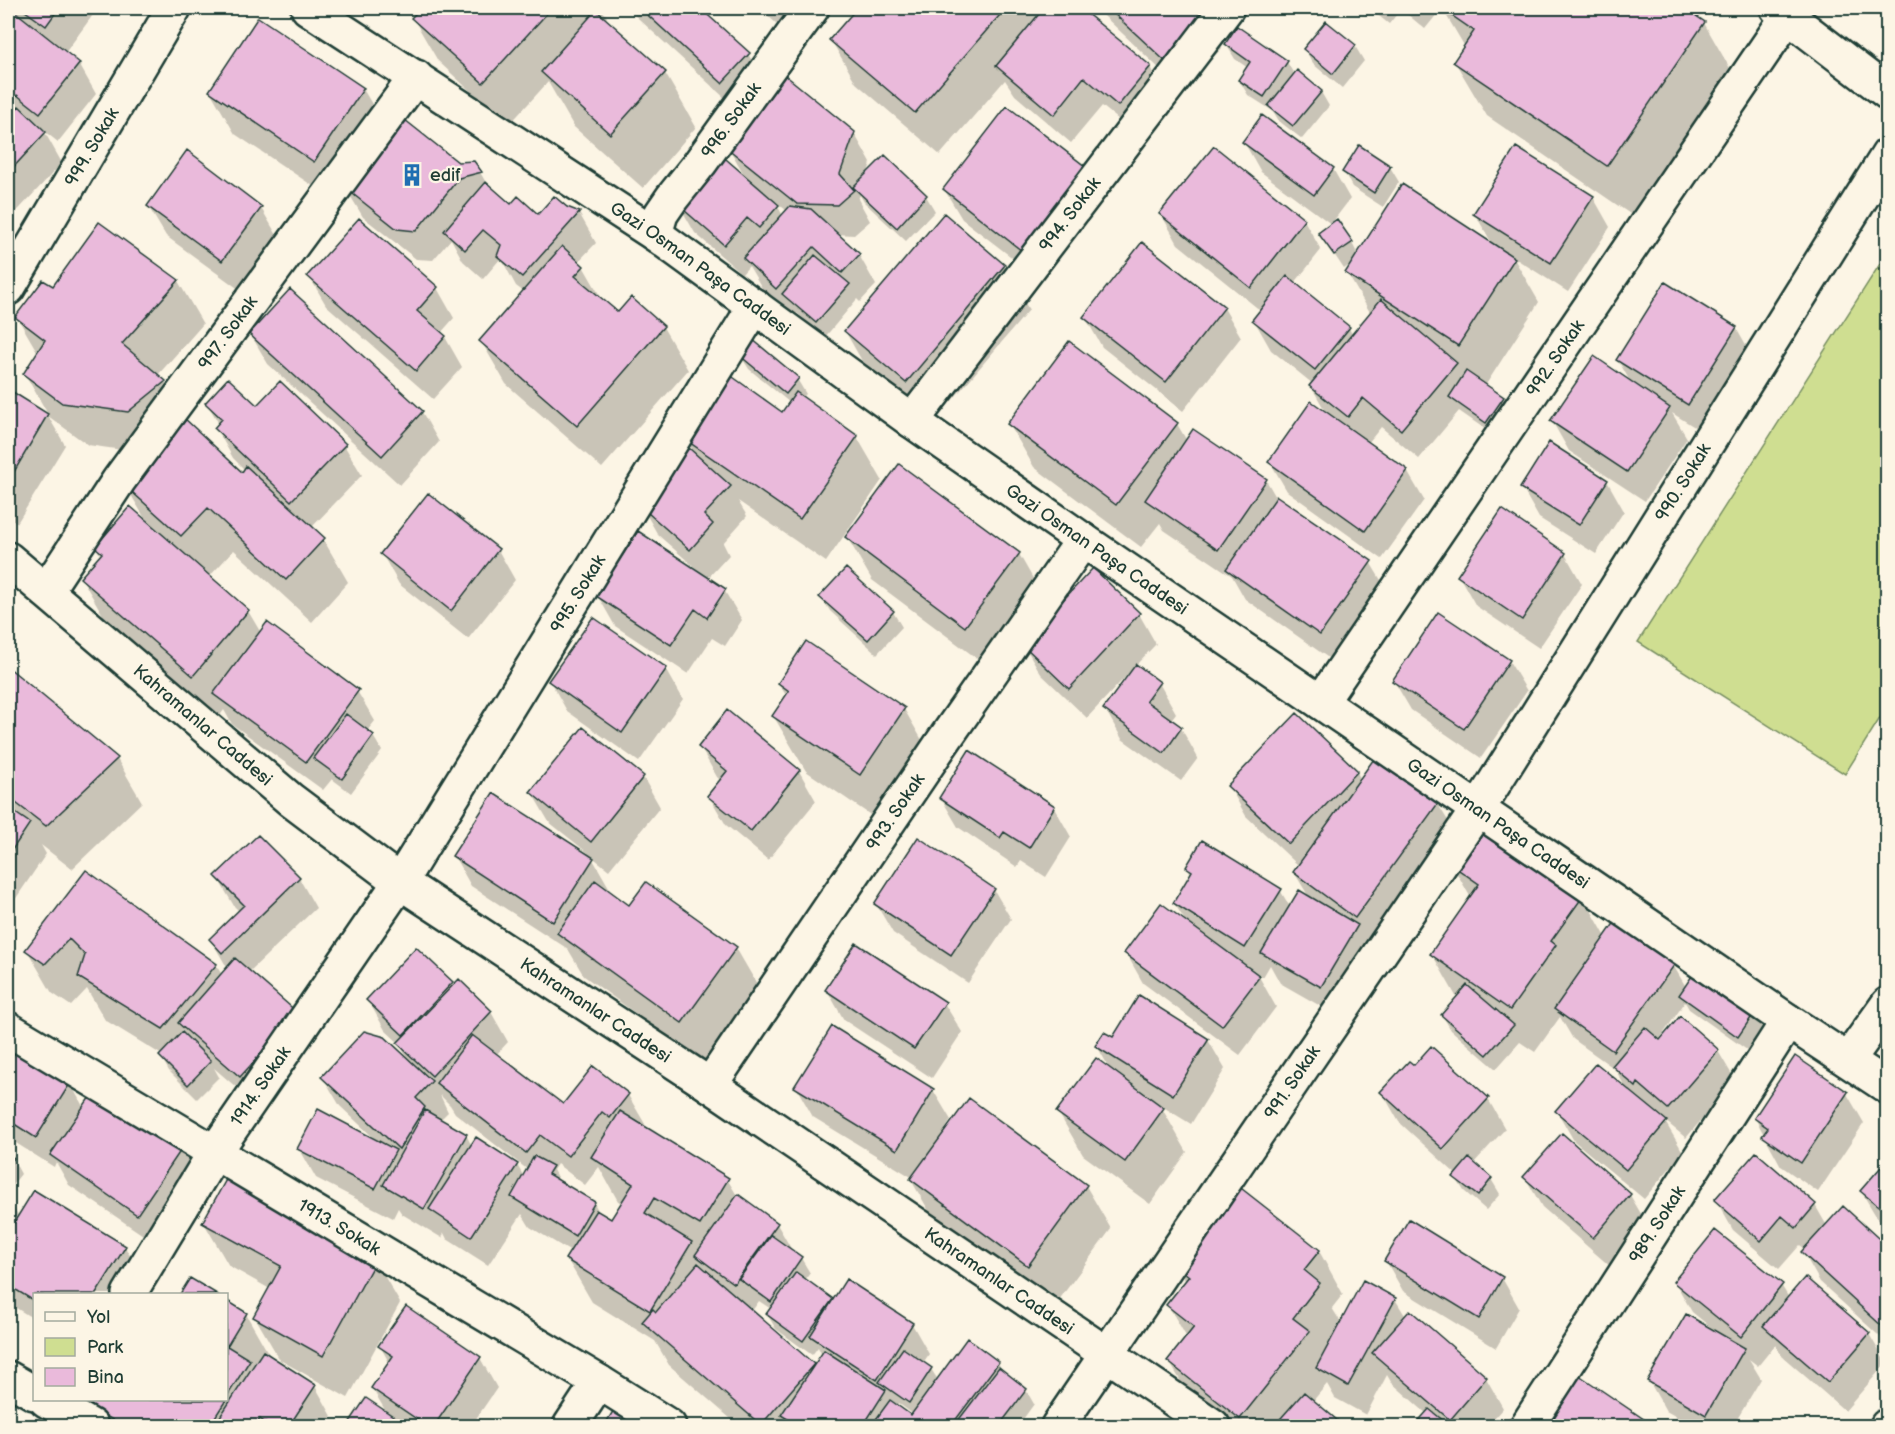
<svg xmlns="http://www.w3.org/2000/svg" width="1895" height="1434" font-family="'Balsamiq Sans',sans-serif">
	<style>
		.green { fill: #cfde91; stroke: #778e62; stroke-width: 1.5 }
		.shadow { fill: #0003; fill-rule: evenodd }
		.building { fill: #eabadb; stroke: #1f3d34; stroke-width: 1.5 }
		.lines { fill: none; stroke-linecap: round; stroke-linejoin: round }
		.minor-casing { stroke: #1f3d34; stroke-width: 38 }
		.major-casing { stroke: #1f3d34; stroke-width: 38 }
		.minor { stroke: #fcf5e5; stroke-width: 33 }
		.major { stroke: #fcf5e5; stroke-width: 33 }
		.labels { text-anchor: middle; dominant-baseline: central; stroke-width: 4.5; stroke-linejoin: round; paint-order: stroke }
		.street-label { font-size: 18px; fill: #1f3d34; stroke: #fcf5e5 }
		.poi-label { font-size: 18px; fill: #1f3d34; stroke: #fcf5e5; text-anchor: start }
	</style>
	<rect width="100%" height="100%" fill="#fcf5e5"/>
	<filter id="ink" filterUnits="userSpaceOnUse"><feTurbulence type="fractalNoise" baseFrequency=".0167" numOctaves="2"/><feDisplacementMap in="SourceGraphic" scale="12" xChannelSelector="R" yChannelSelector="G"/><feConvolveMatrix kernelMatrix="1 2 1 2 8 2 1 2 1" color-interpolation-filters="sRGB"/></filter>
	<g filter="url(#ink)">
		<path class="green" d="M1887,253V707L1845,774L1638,642Z"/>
		<path class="shadow" d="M8,8H98L65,53L79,64L96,94L58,142L44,131L62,163L8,221V17L11,13Z
			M423,8H601L607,17L605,20L665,73L696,127L643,188L574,127L548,82L508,126L438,61L413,18Z
			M627,8H698L748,54L766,84L740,112Z
			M759,8H808L795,40Z
			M859,8H1043L1044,9L1046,8H1077L1150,67L1167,97L1136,134L1102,106L1071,143L1015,95L1005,80L940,155L856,83L831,40Z
			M1099,8H1185L1205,19L1222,48L1182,90L1103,15Z
			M1369,8H1442L1425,29L1401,9L1389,24Z
			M1442,8H1682L1704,23L1735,77L1639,220L1487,116L1455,62L1465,47Z
			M1326,23L1355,46L1364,61L1342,88L1313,64L1305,49Z
			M1226,44L1287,62L1295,76L1321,92L1329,106L1302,139L1279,121L1273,111L1248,95L1239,80L1248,68L1235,59Z
			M363,89L389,133L457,163L474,162L488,186L511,206L538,216L566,209L579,213L596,243L578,262L583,266L603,301L618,314L663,327L688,370L602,468L506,384L481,341L524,292L516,286L501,258L483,279L463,261L451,239L433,260L416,259L363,217L348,192L340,204L235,134L210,91Z
			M1008,108L1040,279L962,219L944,189Z
			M854,133L871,163L867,175L885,157L926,196L935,211L906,241L864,202L860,195L858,199L870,221L854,235L836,234L859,255L876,285L860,302L857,299L825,337L797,313L793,317L762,288L749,266L742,274L695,233L678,203L746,178L729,148ZM775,201L787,211L783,216Z
			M1244,142L1333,169L1350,199L1331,224L1261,172Z
			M1390,167L1399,182L1383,207L1352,187L1344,172Z
			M1593,197L1610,227L1568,292L1513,257L1539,302L1485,386L1503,398L1511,413L1495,436L1459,411L1419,459L1381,427L1368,443L1407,471L1424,500L1382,559L1287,491L1270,462L1327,414L1311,386L1313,384L1271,350L1254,320L1261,311L1178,244L1161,214L1304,220L1321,250L1294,284L1349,328L1353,336L1371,314L1347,273L1354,262L1344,269L1320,233L1352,243L1358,255L1493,245L1475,214Z
			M148,206L261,208L278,237L240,290L166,236Z
			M944,215L1004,266L1029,310L931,425L870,375L845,331Z
			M359,220L437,288L454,318L440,334L445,337L462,367L433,399L326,305L309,276Z
			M99,224L178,281L203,324L157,376L165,382L190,426L242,474L245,470L233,458L216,428L219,424L207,403L258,407L344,445L362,475L311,528L323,539L348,582L312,622L234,550L209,577L248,611L261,633L357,691L375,721L367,731L373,736L382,751L351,793L332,779L323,790L232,724L224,710L218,718L107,622L82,579L101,556L96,547L147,522L124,483L150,454L88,445L48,416L65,445L17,523L8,517V391L49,416L25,374L38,353L17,317L53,288Z
			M290,291L422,412L439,442L400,485L268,364L251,335Z
			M1224,308L1241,337L1183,411L1102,347L1085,317Z
			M1736,328L1753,358L1706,434L1672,413L1687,438L1645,501L1569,451L1552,421L1631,383L1618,360Z
			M740,355L797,379L806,394L802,398L857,437L882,480L826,562L738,501L747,516L723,543L729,555L707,579L724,590L742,620L725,646L712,638L688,674L615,626L598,596L699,571L658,535L641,505L696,456L687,440L783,414L790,403L749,369Z
			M1009,424H1177L1187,441L1266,480L1277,499L1370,562L1388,592L1337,664L1245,599L1232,576L1164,530L1160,523L1141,547L1034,467Z
			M1607,481L1624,511L1596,554L1539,518L1522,488Z
			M847,537L1019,554L1044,598L991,669L872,580Z
			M498,550L515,580L468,639L399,584L382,554Z
			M1565,554L1582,584L1539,648L1476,606L1459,576Z
			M846,570L893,612L902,627L877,654L830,611L821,597Z
			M1139,614L1156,644L1135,666L1159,683L1176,713L1170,721L1181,728L1198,758L1181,781L1122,739L1105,709L1130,675L1128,674L1087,718L1041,674L1024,645Z
			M1509,661L1527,691L1481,758L1411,710L1394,681Z
			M8,669L117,759L142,802L72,869L41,845L46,854L8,910Z
			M666,669L683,699L639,762L567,711L550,681Z
			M779,684L904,709L936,764L891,829L806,771L774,717L787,697Z
			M728,712L799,771L816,801L768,860L726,825L709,796L721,781L717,777L700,747Z
			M969,752L1054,807L1071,837L1046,877L1021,861L1017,867L958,827L941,798Z
			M1357,772L1361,780L1437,803L1455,832L1373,946L1365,941L1374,955L1338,1016L1280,983L1270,965L1263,977L1257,973L1276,1007L1240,1055L1143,983L1126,953L1186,922L1174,903L1192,875L1187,867L1280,890L1290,907L1309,897L1294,872L1299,866L1246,816L1229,786Z
			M643,777L660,807L609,870L591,856L610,889L608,891L629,907L736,948L761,991L707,1065L584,976L568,949L471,886L454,856L586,855L588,853L549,822L532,793Z
			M1451,863L1583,896L1606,937L1673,965L1686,987L1754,1013L1762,1027L1747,1050L1689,1009L1685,1002L1659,1040L1718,1051L1735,1080L1686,1138L1664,1120L1683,1152L1644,1199L1574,1141L1557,1111L1627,1090L1615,1069L1573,1039L1560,1017L1535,1052L1520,1042L1496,1069L1451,1030L1442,1015L1457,998L1432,954L1471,898Z
			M86,872L216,965L222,975L228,969L211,940L239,911L234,906L217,877L299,878L316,908L249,972L296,1014L313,1044L258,1106L214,1068L219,1077L197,1099L169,1071L161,1057L162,1055L105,1020L87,989L71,1006L52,993L27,950Z
			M994,890L1011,919L968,983L893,933L876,904Z
			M459,981L491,1012L508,1042L496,1055L563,1107L628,1095L645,1124L643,1127L727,1179L738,1197L777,1224L793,1252L801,1258L810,1273L805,1280L833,1302L912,1324L929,1354L923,1363L931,1369L938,1380L998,1363L1004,1373L1026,1390L1034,1404L1018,1426H739L669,1365L655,1341L592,1302L567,1259L571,1252L530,1227L522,1214L488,1265L447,1239L444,1233L442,1238L402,1214L398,1208L393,1218L316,1178L299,1148L376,1140L340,1106L323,1077L409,1061L399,1043L385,1030L368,1000L452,983L453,986ZM440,1095L450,1105L455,1113L528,1170L524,1177L517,1165L472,1146L466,1135L440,1120L448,1112ZM557,1164L585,1185L599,1167L618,1201L622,1203L611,1221L600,1214L594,1203L561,1184L553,1170ZM759,1301L771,1309L767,1314L776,1329L812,1355L818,1347L822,1355L815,1367L752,1311ZM898,1403L913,1414L911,1417L896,1406Z
			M827,990L944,1003L962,1032L932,1078L844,1020Z
			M833,1028L933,1090L951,1120L944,1131L946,1133L1086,1186L1111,1229L1053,1308L936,1223L911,1180L913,1178L813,1117L796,1087Z
			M1113,1039L1208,1040L1225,1069L1191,1124L1160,1105L1187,1152L1150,1204L1083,1155L1058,1112L1111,1071L1097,1046Z
			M8,1045L70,1083L84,1108L182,1148L199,1178L155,1243L69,1185L56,1162L54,1167L8,1138Z
			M1796,1058L1847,1094L1864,1123L1818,1192L1781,1166L1755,1118Z
			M1415,1067L1488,1099L1505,1129L1473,1164L1491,1179L1500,1194L1486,1210L1464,1191L1455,1177L1457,1175L1399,1122L1382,1092Z
			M8,1155L13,1159L21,1174L9,1189Z
			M1888,1161V1228L1879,1221L1861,1191Z
			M1525,1177L1630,1195L1647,1224L1611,1267L1542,1207Z
			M8,1197L19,1217L125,1247L142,1277L131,1294H34V1319L8,1303Z
			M1716,1200L1815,1205L1827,1226L1888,1249V1344L1820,1282L1803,1252L1805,1249L1800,1245L1779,1269L1733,1230Z
			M204,1223L375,1260L400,1303L348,1398L280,1360L255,1317L270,1289L229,1266Z
			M1319,1251L1343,1294L1332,1308L1342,1324L1395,1299L1406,1317L1411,1312L1486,1378L1503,1408L1487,1426H1416L1427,1414L1391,1382L1387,1375L1366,1415L1335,1398L1327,1384L1312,1402L1341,1426H1222L1194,1404L1169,1361L1187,1338L1168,1305L1186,1282L1176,1264Z
			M1386,1261L1502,1278L1519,1308L1496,1348L1403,1291Z
			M1675,1282L1781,1285L1789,1298L1869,1334L1886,1363L1845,1411L1782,1356L1775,1345L1758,1366L1749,1359L1761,1379L1733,1426H1693L1666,1411L1649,1381L1714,1330L1692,1312Z
			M226,1302L246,1314L271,1358L315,1386L332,1416L326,1426H103L91,1407L96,1400H226Z
			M380,1346L480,1358L497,1388L471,1426H349L366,1401L388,1415L372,1388L390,1364Z
			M1576,1375L1651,1426H1542Z
			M8,1413L16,1426H8Z"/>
		<path class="building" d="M21,8H59L46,26Z
			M421,8H552L483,83L411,18Z
			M640,8H700L750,53L722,83Z
			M857,8H1006L915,113L829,40Z
			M1044,8H1080L1151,66L1118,106L1084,77L1054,115L996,66Z
			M1108,8H1187L1188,9L1195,8L1206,18L1165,61Z
			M1441,8H1684L1705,22L1607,166L1453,62L1474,31Z
			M12,9L80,63L40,113L17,95L8,107V15Z
			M596,10L666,72L610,134L541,72Z
			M258,17L364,88L314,162L209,91Z
			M1326,21L1356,45L1333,74L1303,49Z
			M1237,26L1288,61L1264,97L1238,80L1250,62L1225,44Z
			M1297,70L1322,91L1293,126L1268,106Z
			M785,75L855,132L840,174L854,190L837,205L797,204L727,148Z
			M19,106L46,132L8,173V118Z
			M1007,106L1086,167L1022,251L943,189Z
			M1262,115L1334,168L1314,195L1242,142Z
			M400,116L458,162L474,161L482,172L459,178L416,231L397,229L344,187Z
			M1359,145L1391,166L1374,193L1342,172Z
			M1214,146L1305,219L1251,288L1159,214Z
			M1516,147L1594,196L1551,263L1473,214Z
			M187,150L262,207L222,261L147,206Z
			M719,153L779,205L759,228L747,218L724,245L676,203Z
			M885,155L927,195L897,228L853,187Z
			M486,182L511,204L518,196L538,214L554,196L567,207L580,212L522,277L497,256L501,245L483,230L465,250L444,231Z
			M1402,184L1515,258L1458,346L1345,273Z
			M790,206L811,209L860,254L842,273L814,247L776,289L743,258Z
			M944,213L1005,265L906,383L844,331Z
			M359,218L438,287L417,311L446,336L416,371L307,276Z
			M1337,219L1353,242L1334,255L1318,233Z
			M99,222L179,280L122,344L166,381L128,412L62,403L23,374L45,340L15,317L43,280L53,286Z
			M1142,242L1225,307L1166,382L1083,317Z
			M562,246L584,266L575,276L618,312L631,297L664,326L577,426L479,341Z
			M815,255L850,284L816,323L782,294Z
			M1287,276L1350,327L1315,370L1252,320Z
			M1665,282L1737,327L1688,405L1616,360Z
			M290,289L423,411L382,456L249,334Z
			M1381,299L1457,363L1401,430L1363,398L1348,417L1309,386Z
			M752,339L799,378L786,394L739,355Z
			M1069,341L1178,423L1116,505L1007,424Z
			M1594,356L1670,408L1627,472L1550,421Z
			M1466,371L1504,397L1486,423L1449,397Z
			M730,375L782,412L796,392L858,436L800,519L686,440Z
			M228,378L257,405L280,381L346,444L291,501L214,428L222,419L205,403Z
			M8,389L48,414L8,482Z
			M1311,401L1408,470L1365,531L1268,462Z
			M183,417L242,472L246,466L325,538L286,580L208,508L181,536L122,483Z
			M1193,429L1267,479L1218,550L1145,500Z
			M1549,442L1608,480L1579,525L1520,488Z
			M689,448L731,486L704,515L713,524L690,550L639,505Z
			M899,464L1020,553L965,627L845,537Z
			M428,493L499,549L451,611L380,554Z
			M1277,496L1372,561L1320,635L1226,569Z
			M130,506L249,610L193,676L80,578L102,553L95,547Z
			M1502,509L1566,553L1522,620L1457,576Z
			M638,531L726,589L707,618L695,609L671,645L596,596Z
			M846,568L894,611L868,640L819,597Z
			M1093,568L1140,613L1069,689L1022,644Z
			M1438,612L1510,660L1464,729L1392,681Z
			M593,617L667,668L622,733L548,681Z
			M267,622L359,690L306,762L213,694Z
			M806,641L905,708L860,775L772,716L789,691L778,683Z
			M1136,664L1160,682L1146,701L1182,727L1164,753L1103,709Z
			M8,667L118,758L46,826L8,797Z
			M727,710L800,770L751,831L707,796L727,771L698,747Z
			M1297,713L1358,771L1289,844L1227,786Z
			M346,714L374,735L342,779L313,758Z
			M583,727L644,776L591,842L530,792Z
			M969,750L1055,806L1029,848L1004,832L1000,838L939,798Z
			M1376,756L1439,802L1355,918L1293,872Z
			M493,793L594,858L553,922L452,856Z
			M8,808L30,823L8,856Z
			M1479,821L1584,895L1551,941L1556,945L1510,1010L1430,954L1479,884L1449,863Z
			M258,835L300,877L222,953L209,939L244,905L215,876Z
			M918,837L995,889L951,955L874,904Z
			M1202,840L1282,889L1245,948L1173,903L1192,871L1186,867Z
			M86,870L217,964L163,1029L78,977L85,955L69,939L45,964L25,950Z
			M595,880L629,905L646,882L737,947L682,1023L557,933Z
			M1299,890L1358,925L1321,987L1261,953Z
			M1161,903L1260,976L1222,1026L1124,953Z
			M1615,922L1675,964L1613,1051L1554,1009Z
			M856,943L946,1002L914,1049L825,990Z
			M416,947L453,982L403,1035L366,1000Z
			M235,958L298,1013L240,1077L178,1023Z
			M1696,970L1755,1012L1738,1037L1679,995Z
			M459,979L492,1011L432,1076L397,1043Z
			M1467,985L1514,1025L1487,1055L1441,1015Z
			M1139,995L1209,1039L1173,1095L1095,1046L1104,1032L1113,1037Z
			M1680,1016L1719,1050L1668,1109L1638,1083L1636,1087L1612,1066L1645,1027L1660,1040Z
			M832,1026L934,1089L897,1150L794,1087Z
			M364,1031L385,1037L432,1081L416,1098L425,1107L399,1149L321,1077Z
			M182,1032L211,1061L188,1085L159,1056Z
			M472,1035L563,1104L593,1066L629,1094L610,1118L602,1112L568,1156L540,1135L526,1153L436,1083Z
			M8,1043L71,1082L36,1138L8,1120Z
			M1431,1046L1489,1098L1443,1149L1380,1092L1409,1061L1414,1065Z
			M1795,1056L1848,1092L1801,1163L1762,1136L1768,1128L1754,1118Z
			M1096,1058L1164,1108L1125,1162L1056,1112Z
			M1596,1063L1667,1121L1626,1170L1555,1111Z
			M96,1088L183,1147L137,1215L50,1155Z
			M969,1098L1087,1185L1028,1266L910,1179Z
			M318,1109L396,1150L375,1189L297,1149Z
			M425,1110L467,1134L424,1209L383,1185Z
			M620,1111L729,1178L700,1225L654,1198L645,1213L692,1242L650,1311L565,1259L596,1210L611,1219L633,1184L591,1157Z
			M1562,1133L1631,1194L1593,1238L1523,1177Z
			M476,1137L518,1164L471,1237L429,1209Z
			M1756,1152L1816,1204L1796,1228L1782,1216L1761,1241L1714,1200Z
			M8,1153L14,1158L8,1166Z
			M534,1156L553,1166L548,1174L595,1202L575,1236L511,1197Z
			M1469,1158L1492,1178L1478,1196L1453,1177Z
			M1888,1159V1214L1860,1191Z
			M228,1176L377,1258L323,1356L253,1317L281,1266L202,1223Z
			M1237,1185L1320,1250L1304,1270L1320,1283L1293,1318L1310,1331L1240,1419L1167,1361L1194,1327L1166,1305L1189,1276L1174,1264Z
			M34,1190L126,1246L96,1294H34V1301L8,1285V1232Z
			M738,1194L778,1223L734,1284L695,1255Z
			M1843,1206L1888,1247V1323L1884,1328L1801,1252Z
			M1409,1219L1503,1277L1479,1319L1384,1261Z
			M1715,1230L1783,1284L1741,1337L1673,1282Z
			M771,1235L802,1257L771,1302L739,1279Z
			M698,1263L814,1364L761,1425L642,1322L653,1309L656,1312Z
			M796,1272L833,1299L803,1341L766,1314Z
			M1805,1277L1870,1333L1828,1382L1763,1326Z
			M190,1278L217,1294H180Z
			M846,1279L913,1323L877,1380L810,1336Z
			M1363,1280L1396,1298L1348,1386L1316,1368Z
			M226,1300L247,1313L227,1346L250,1360L226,1398Z
			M406,1306L481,1357L434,1426H427L371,1388L393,1356L378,1346Z
			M1410,1310L1487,1377L1450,1420L1372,1353Z
			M1686,1314L1745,1348L1706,1415L1647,1381Z
			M967,1338L999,1362L951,1426H871L890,1400L911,1415Z
			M903,1348L932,1368L909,1403L879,1382Z
			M824,1350L886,1390L863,1426H799L781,1415Z
			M263,1351L316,1385L289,1426H270L260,1419L255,1426H214Z
			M999,1367L1027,1389L999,1426H954Z
			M1576,1373L1654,1426H1540Z
			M1304,1392L1344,1426H1274Z
			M366,1398L408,1426H347Z
			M94,1400H226L212,1422L210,1421L207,1426H122L90,1406Z
			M615,1408L647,1426H604Z
			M1429,1409L1450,1426H1414Z"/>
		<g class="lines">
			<g class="minor-casing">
				<g id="minor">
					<path id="s1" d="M308,8L655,234L912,421L1083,540L1788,1021L1888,1087"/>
					<path id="s2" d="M655,234L661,214L672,198L700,163L812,8"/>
					<path id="s3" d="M8,288L174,8"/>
					<path id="s4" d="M912,421L1227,8"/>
					<path id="s5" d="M8,559L291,800L400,882L710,1085L1213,1426"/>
					<path id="s6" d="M46,591L119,480L416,77"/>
					<path id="s7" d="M1321,702L1788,16"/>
					<path id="s8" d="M8,1029L599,1382L669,1426"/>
					<path d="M1848,1060L1888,1004"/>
					<path id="s9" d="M710,1085L942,743L1083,540"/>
					<path id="s10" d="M129,1294L215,1152L400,882L755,306"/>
					<path d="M8,1378L34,1393"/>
					<path d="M46,1400L91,1426"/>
					<path d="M570,1426L599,1382"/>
					<path id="s11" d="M1058,1426L1478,809L1888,155"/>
					<path id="s12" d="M1527,1426L1788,1021"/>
					<path d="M1887,1426H1888"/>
				</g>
			</g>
			<g class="major-casing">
				<path id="major" d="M1777,8L1888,93"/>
			</g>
			<use href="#minor" class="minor"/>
			<use href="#major" class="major"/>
		</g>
	</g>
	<defs>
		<g id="building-bare" transform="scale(1.8)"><path d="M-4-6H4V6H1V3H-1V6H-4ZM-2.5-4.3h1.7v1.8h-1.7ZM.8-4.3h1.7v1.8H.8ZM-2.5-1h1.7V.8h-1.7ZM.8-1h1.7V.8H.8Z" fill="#1f6fb2" stroke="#fcf5e5" stroke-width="2.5" paint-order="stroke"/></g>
	</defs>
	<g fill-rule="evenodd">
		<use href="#building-bare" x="412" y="175"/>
	</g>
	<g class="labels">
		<g class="street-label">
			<text stroke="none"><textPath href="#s2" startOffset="138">996. Sokak</textPath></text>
			<text stroke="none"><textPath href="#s3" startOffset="164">999. Sokak</textPath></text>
			<text stroke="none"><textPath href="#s4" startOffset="260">994. Sokak</textPath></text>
			<text stroke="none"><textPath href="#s1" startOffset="471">Gazi Osman Paşa Caddesi</textPath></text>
			<text stroke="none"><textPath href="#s6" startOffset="316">997. Sokak</textPath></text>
			<text stroke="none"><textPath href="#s7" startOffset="416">992. Sokak</textPath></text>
			<text stroke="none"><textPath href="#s11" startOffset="1132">990. Sokak</textPath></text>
			<text stroke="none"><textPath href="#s1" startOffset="957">Gazi Osman Paşa Caddesi</textPath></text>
			<text stroke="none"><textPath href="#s10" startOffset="832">995. Sokak</textPath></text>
			<text stroke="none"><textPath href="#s5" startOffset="256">Kahramanlar Caddesi</textPath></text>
			<text stroke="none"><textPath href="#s9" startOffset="330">993. Sokak</textPath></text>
			<text stroke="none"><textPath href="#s1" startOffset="1443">Gazi Osman Paşa Caddesi</textPath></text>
			<text stroke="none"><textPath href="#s5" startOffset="742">Kahramanlar Caddesi</textPath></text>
			<text stroke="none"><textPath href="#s11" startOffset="416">991. Sokak</textPath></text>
			<text stroke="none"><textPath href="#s10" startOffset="246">1914. Sokak</textPath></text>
			<text stroke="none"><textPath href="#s12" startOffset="240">989. Sokak</textPath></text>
			<text stroke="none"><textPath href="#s8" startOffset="386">1913. Sokak</textPath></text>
			<text stroke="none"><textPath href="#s5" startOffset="1228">Kahramanlar Caddesi</textPath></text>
		</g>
		<g class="poi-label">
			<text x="430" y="175">edif</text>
		</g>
	</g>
	<rect width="1895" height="1434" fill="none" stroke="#fcf5e5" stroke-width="30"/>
	<rect x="15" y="15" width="1865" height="1404" fill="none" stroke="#1f3d34" stroke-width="2" filter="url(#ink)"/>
	<rect x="33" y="1293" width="195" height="108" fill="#fcf5e5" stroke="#a4ab9e" stroke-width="1.5"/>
	<rect x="45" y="1312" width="30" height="9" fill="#fcf5e5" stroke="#a4ab9e" stroke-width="1.5"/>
	<text x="87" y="1323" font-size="18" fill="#1f3d34">Yol</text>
	<rect x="45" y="1338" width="30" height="18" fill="#cfde91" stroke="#a4ab9e" stroke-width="1.5"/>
	<text x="87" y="1353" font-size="18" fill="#1f3d34">Park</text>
	<rect x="45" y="1368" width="30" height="18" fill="#eabadb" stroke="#a4ab9e" stroke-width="1.5"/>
	<text x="87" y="1383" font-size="18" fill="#1f3d34">Bina</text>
</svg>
